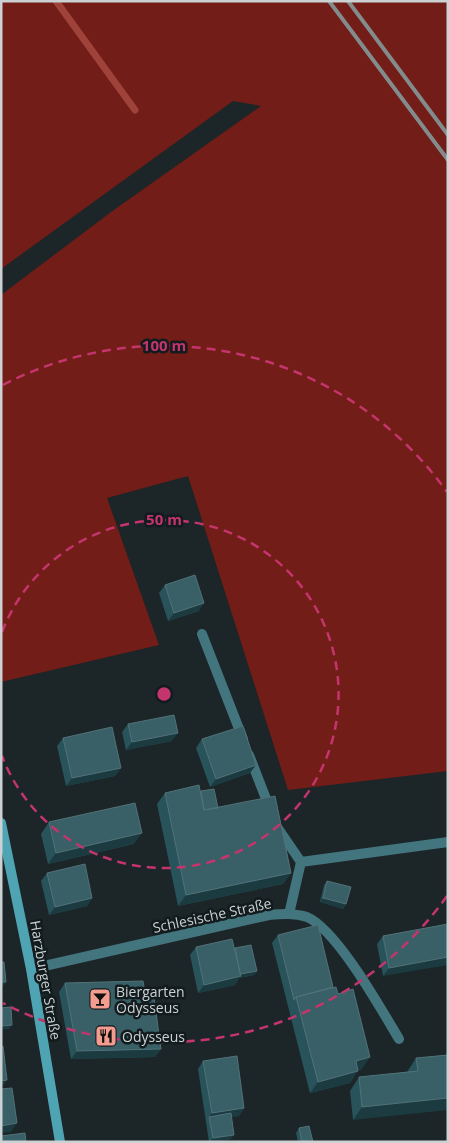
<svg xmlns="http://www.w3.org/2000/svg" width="449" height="1143" font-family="'Open Sans',sans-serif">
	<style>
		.green { fill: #721d17 }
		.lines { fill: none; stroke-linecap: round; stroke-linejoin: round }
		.stream { stroke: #9f4239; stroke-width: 7 }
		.service { stroke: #43757f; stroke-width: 10 }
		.minor { stroke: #43757f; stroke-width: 10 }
		.secondary { stroke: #4fa4b4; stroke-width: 10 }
		.rail { stroke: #838b8d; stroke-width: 4 }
		.wall { fill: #28535a }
		.shaded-wall { fill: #1c3b40 }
		.building { fill: #3a6067; stroke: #517278 }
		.ring { fill: none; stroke: #c4346d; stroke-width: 2.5; stroke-dasharray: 9 6 }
		.labels { text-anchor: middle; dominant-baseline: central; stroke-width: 5; stroke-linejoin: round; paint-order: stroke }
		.street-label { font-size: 14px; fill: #ccd2d4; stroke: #121b1d }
		.poi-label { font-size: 14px; fill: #ccd2d4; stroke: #121b1d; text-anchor: start }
		.centre { fill: #c4346d; stroke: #121b1d; stroke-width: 2.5 }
		.ring-label { font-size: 15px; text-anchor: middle; font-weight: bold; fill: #c4346d; stroke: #121b1d; stroke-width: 5; stroke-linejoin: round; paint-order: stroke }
	</style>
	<rect width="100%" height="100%" fill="#1c2527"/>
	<path class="green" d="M1,1H448V771L288,790L188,476L107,498L159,645L1,682V295L111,212L261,106L233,101L1,269Z"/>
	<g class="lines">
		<path class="stream" d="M56,1L135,110"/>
		<path class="service" d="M202,634L243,739
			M249,755L270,809
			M277,827L301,862
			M289,914L301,862L448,842"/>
		<path class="minor" d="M31,969L269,915C282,914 295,913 307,917C337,930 381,1009 399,1039"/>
		<path class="secondary" d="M1,823L31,969L60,1142"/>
		<path class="rail" d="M329,1L448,160
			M348,1L448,135"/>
	</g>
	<path class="wall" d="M165,585L199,611L168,621L159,593Z
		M128,724L172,741L126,750L122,732Z
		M63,738L121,768L115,776L66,786L57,746Z
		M202,739L250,773L210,787L196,748Z
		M201,791L218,808L291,873L283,884L178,906L157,804L165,793Z
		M49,822L134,844L48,864L41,834Z
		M47,873L92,898L87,906L49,915L41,881Z
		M327,881L346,904L343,909L320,902L324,885Z
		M448,924L383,976L377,944L383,936Z
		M278,935L333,987L338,994L362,1069L358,1070L350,1083L310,1093L272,943Z
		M196,947L235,948L257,971L254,975L239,978L235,985L198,993L190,955Z
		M65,983L146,998L161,1049L155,1057L71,1059L59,992Z
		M448,1055L353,1120L350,1091L359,1077L407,1072L416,1058Z
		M203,1061L244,1108L239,1116L231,1117V1139L209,1142L198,1069Z
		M299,1128L313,1142H298L296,1133Z"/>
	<path class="shaded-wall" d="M204,603L199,611L168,621L174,613Z
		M178,733L172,741L126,750L132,742Z
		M256,765L250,773L210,787L216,779Z
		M121,768L115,776L66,786L72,778Z
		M142,833L134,844L48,864L56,853Z
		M291,873L283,884L178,906L186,895Z
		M92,898L87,906L49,915L55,907Z
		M323,898L346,904L343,909L320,902Z
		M448,957V965L383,976L389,968Z
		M257,971L254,975L239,978L235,985L198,993L204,985L237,975Z
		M1,982H6L3,986H1Z
		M12,1025L9,1029L1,1030V1026Z
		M161,1049L155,1057L71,1059L77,1051Z
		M370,1057L362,1069L348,1072L356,1061Z
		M358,1071L350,1083L310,1093L318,1082Z
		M7,1080L4,1085H1V1081Z
		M448,1098V1110L353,1120L362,1107Z
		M244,1108L239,1116L210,1121L209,1117L212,1113Z
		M17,1123L11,1132L1,1133V1126Z
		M234,1135L231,1139L210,1142L213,1138Z"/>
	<path class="building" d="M195,575L204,603L174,613L165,585Z
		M174,715L178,733L132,742L128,724Z
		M243,726L256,765L216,779L202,739Z
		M112,727L121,768L72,778L63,738Z
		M199,785L204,810L275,796L291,873L186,895L165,793Z
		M214,789L218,808L204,810L201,791Z
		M135,803L142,833L56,853L49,822Z
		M85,864L92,898L55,907L47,873Z
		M327,881L351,887L346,904L323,898Z
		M448,924V957L389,968L383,936Z
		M318,925L333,987L296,997L294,1000L278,935Z
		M232,939L241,976L204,985L196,947Z
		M251,945L257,971L240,974L235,948Z
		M1,962H4L6,982H1Z
		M143,981L146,998H154L161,1049L77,1051L65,983Z
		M336,987L338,994L353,989L370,1057L356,1061L358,1071L318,1082L296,997Z
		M11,1007L12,1025L1,1026V1008Z
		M3,1046L7,1080L1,1081V1047Z
		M448,1055V1098L362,1107L359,1077L418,1071L416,1058Z
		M237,1056L244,1108L212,1113L203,1061Z
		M12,1088L17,1123L1,1126V1089Z
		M231,1113L234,1135L213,1138L209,1117Z
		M309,1126L313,1142H302L299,1128Z
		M25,1133L26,1142H1V1136Z"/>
	<g class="ring">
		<path d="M2 632A174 174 0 1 1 2 756"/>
		<path d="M447 896A348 348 0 0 1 3 1003M3 385A348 348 0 0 1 447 492"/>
	</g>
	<defs>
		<g id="bar-square" transform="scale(1.125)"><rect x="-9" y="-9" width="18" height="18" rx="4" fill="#f59c90" stroke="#121b1d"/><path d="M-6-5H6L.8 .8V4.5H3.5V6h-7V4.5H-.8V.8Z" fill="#111"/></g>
		<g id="restaurant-square" transform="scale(1.125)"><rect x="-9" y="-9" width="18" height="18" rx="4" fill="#f59c90" stroke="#121b1d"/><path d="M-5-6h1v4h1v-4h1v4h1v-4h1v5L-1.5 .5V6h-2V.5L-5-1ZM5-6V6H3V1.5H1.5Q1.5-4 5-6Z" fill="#111"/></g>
	</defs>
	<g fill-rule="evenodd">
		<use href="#bar-square" x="100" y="999"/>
		<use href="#restaurant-square" x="106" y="1036"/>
	</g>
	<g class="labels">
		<g class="street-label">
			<text transform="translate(212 915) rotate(-12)">Schlesische Straße</text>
			<text transform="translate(46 980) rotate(80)">Harzburger Straße</text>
		</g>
		<g class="poi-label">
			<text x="116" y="991">Biergarten<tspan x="116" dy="16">Odysseus</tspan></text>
			<text x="122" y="1036">Odysseus</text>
		</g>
	</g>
	<circle cx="164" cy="694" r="8" class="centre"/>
	<g class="ring-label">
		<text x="164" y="351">100 m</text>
		<text x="164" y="525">50 m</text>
	</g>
	<rect width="449" height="1143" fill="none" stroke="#ccd2d4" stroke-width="5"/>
</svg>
